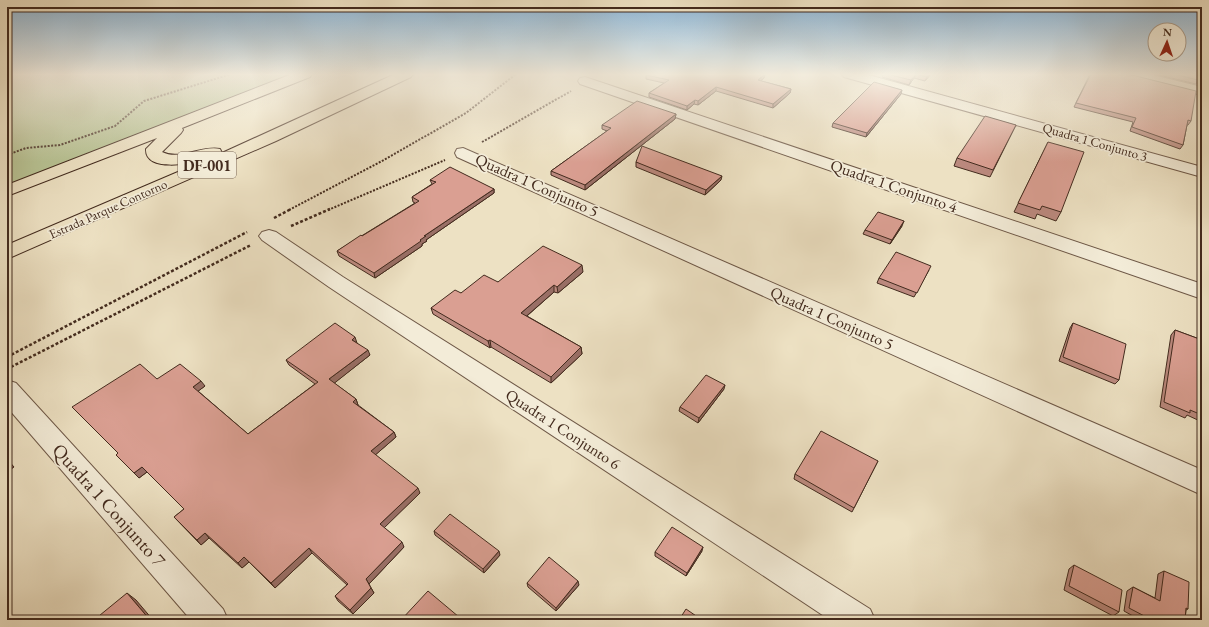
<svg xmlns="http://www.w3.org/2000/svg" width="1209" height="627" font-family="'EB Garamond',serif">
	<style>
		.green { fill: #b8c394; stroke: #7e7759 }
		.lines { fill: none; stroke-linecap: round; stroke-linejoin: round }
		.minor-casing { stroke: #6e5847; stroke-width: 2 }
		.major-casing { stroke: #432b1e; stroke-width: 2 }
		.path-far1 { stroke: #432b1e; stroke-width: 2; stroke-dasharray: 2 1.5; stroke-linecap: butt }
		.path { stroke: #432b1e; stroke-width: 2.5; stroke-dasharray: 3 2; stroke-linecap: butt }
		.minor { fill: #f3ecd8; fill-rule: evenodd }
		.major { fill: #ede1c3; fill-rule: evenodd }
		.wall { fill: #bb897e; stroke: #432b1e }
		.shaded-wall { fill: #996f66; stroke: #432b1e }
		.building { fill: #da9f92; stroke: #432b1e }
		.labels { text-anchor: middle; dominant-baseline: central; stroke-width: 3.5; stroke-linejoin: round; paint-order: stroke }
		.far-street-label { font-size: 13px; fill: #432b1e; stroke: #f3ecd8 }
		.shield { fill: #f3ecd8; stroke: #786556; stroke-width: 1 }
		.shield-label { font-size: 15px; font-weight: bold; fill: #432b1e }
		.street-label { font-size: 16px; fill: #432b1e; stroke: #f3ecd8 }
		.near-street-label { font-size: 19px; fill: #432b1e; stroke: #f3ecd8 }
	</style>
	<rect width="100%" height="100%" fill="#ede1c3"/>
	<filter id="stains"><feTurbulence type="fractalNoise" baseFrequency=".005" numOctaves="4"/><feColorMatrix values="0 0 0 0 .2 0 0 0 0 .09 0 0 0 0 .02 0 0 0 .5 -.17"/></filter>
	<radialGradient id="worn" r=".72"><stop offset=".6" stop-color="#630" stop-opacity="0"/><stop offset="1" stop-color="#630" stop-opacity=".3"/></radialGradient>
	<path class="green" d="M7,74H305L209,115L7,195Z"/>
	<g class="lines">
		<g class="minor-casing">
			<path id="minor" d="M842,74H865L1202,167V177L844,77Z
				M1124,74H1149L1202,87V95L1126,77Z
				M585,77L1202,284V299L580,84L578,81L580,78Z
				M463,148L1202,470V495L457,157L455,153L457,149Z
				M269,230L276,232L343,277L870,609L875,620H830L329,287L262,240L259,236L262,232Z
				M7,380L16,383L223,609L228,620H191L7,407Z"/>
		</g>
		<g class="major-casing">
			<path id="major" d="M292,74H312L310,77L182,128L183,130L181,133L162,152C180,161 202,145 220,149L222,153L395,74H413L411,77L276,141L7,259V245L206,160C192,163 145,173 146,149L157,138L7,196V185Z"/>
		</g>
		<path class="path-far1" d="M482,142L571,91
			M7,155L26,148L60,145L115,126L144,101L231,74
			M289,210L382,161L466,113L516,74
			M328,210L445,160"/>
		<path class="path" d="M274,218L291,209
			M291,226L330,209
			M7,357L247,232
			M11,367L251,245"/>
		<use href="#minor" class="minor"/>
		<use href="#major" class="major"/>
	</g>
	<path class="wall" d="M765,74L764,78L761,81L791,89L790,93L773,108L716,91L698,105L694,104L687,110L649,97V93L664,83L646,79V75Z
		M883,74H931L925,81L914,78L909,85L882,77Z
		M1090,74L1191,121L1188,125H1187L1183,145L1180,149L1130,131L1133,122L1074,107Z
		M1155,74H1199L1198,80L1196,84Z
		M901,94L866,137L832,127L833,123Z
		M676,114L675,119L585,190L551,175V171L607,131L602,129V125Z
		M1016,125L990,177L954,166L957,158Z
		M1048,142L1061,212L1056,221L1037,214L1035,219L1014,212Z
		M636,162L721,180L705,195L636,167Z
		M430,180L494,189V193L426,240L427,241L422,244V246L375,278L339,256L337,251L415,203L413,202L412,197L432,184Z
		M902,226L890,244L863,234L865,230Z
		M929,270L914,297L877,283L879,278Z
		M583,272L558,293L554,292L527,316L581,347L582,354L551,383L491,347L490,348L433,314L431,308L461,293L498,282Z
		M1073,323L1119,380L1115,384L1059,361L1070,328Z
		M1175,330L1202,340V422L1187,415L1185,418L1160,407L1171,335Z
		M357,343L370,355L334,383L356,399L358,405L394,432L396,437L375,455L420,493L384,527L404,547L369,584L374,593L353,614L338,601L335,596L347,585L312,553L275,588L249,562L242,568L209,538L201,545L174,517L184,509L147,472L139,478L116,455L118,454L157,379L205,386L198,391L248,434L315,384L289,365L286,360Z
		M724,389L698,423L679,411L680,407Z
		M878,461L852,512L794,479L795,474Z
		M434,531L500,555L484,573L435,535Z
		M702,551L686,576L655,556V552Z
		M1074,565L1119,612L1113,616L1064,590L1069,569Z
		M1164,571L1188,609L1186,610L1185,620H1140L1124,611L1127,591L1133,587L1155,598L1158,574Z
		M527,583L579,585L556,611L528,587Z"/>
	<path class="shaded-wall" d="M765,74L764,78L757,84L758,80Z
		M916,74L914,78L909,85L911,80Z
		M929,74H931L925,81L927,77Z
		M716,87V91L698,105V101Z
		M791,89L790,93L773,108V104Z
		M902,90L901,94L866,137L867,133Z
		M695,100L694,104L687,110V106Z
		M676,114L675,119L585,190V185Z
		M722,176L721,180L705,195L706,190Z
		M494,189V193L426,240L427,241L422,244V246L375,278L374,273L420,240L424,236Z
		M904,221L902,226L890,244L892,240Z
		M582,265L583,272L558,293L557,287Z
		M554,285V292L522,320L521,313Z
		M355,337L357,343L352,340Z
		M490,340L491,347L490,348L488,341Z
		M581,347L582,354L551,383V377Z
		M368,350L370,355L332,385L329,379Z
		M201,381L205,386L197,392L193,387Z
		M725,385L724,389L698,423L699,418Z
		M356,399L358,405L355,407L353,402Z
		M394,432L396,437L373,457L371,451Z
		M7,459L14,467L7,472Z
		M142,467L147,472L139,478L134,473Z
		M418,488L420,493L383,529L380,524Z
		M205,533L209,538L201,545L197,540Z
		M402,542L404,547L369,584L366,579Z
		M703,547L702,551L686,576L687,573Z
		M309,548L312,553L275,588L271,583Z
		M499,551L500,555L484,573L483,569Z
		M244,557L249,562L242,568L238,563Z
		M578,581L579,585L556,611V608Z
		M371,588L374,593L353,614L350,610Z
		M127,593L136,600L153,620H150Z
		M459,617L460,620H456Z"/>
	<path class="building" d="M647,74H765L758,80L791,89L773,104L716,87L698,101L695,100L687,106L649,93L669,80L646,75Z
		M887,74H929L927,77L916,74L911,80Z
		M1091,74H1128L1196,91L1191,121L1188,120L1183,145L1132,127L1136,118L1076,103Z
		M1174,74H1199L1198,80Z
		M874,82L902,90L867,133L833,123Z
		M637,101L676,114L585,185L551,171L611,128L602,125Z
		M985,116L1016,125L993,170L957,158Z
		M1048,142L1084,152L1061,212L1042,206L1040,210L1018,203Z
		M642,146L722,176L706,190L636,162Z
		M450,167L494,189L424,236H426L420,240L421,241L374,273L337,251L361,235L362,236L419,201L412,197L436,182L430,180Z
		M878,212L904,221L892,240L865,230Z
		M543,246L582,265L557,287L554,285L521,313L581,347L551,377L490,340L488,341L431,308L455,290L461,293L484,275L498,282Z
		M896,252L931,266L917,293L879,278Z
		M335,323L355,337L352,340L368,350L329,379L356,399L353,402L394,432L371,451L418,488L380,524L402,542L366,579L371,588L350,610L335,596L348,584L309,548L271,583L244,557L238,563L205,533L197,540L174,517L184,509L142,467L134,473L116,455L118,453L72,407L140,364L157,379L180,364L201,381L193,387L248,434L318,382L286,360Z
		M1073,323L1126,344L1119,380L1063,357Z
		M1175,330L1202,340V415L1190,410V413L1164,402Z
		M706,375L725,385L699,418L680,407Z
		M821,431L878,461L854,508L795,474Z
		M450,514L499,551L483,569L434,531Z
		M672,527L703,547L687,573L655,552Z
		M549,557L578,581L556,608L527,583Z
		M1074,565L1122,590L1119,612L1069,586Z
		M1164,571L1189,582L1188,609L1186,608L1185,620H1152L1129,608L1133,587L1160,601Z
		M428,591L459,617L456,620H401Z
		M127,593L150,620H94Z
		M686,609L702,620H679Z"/>
	<linearGradient id="sky" x2="0" y2="1"><stop stop-color="#8bb6d8"/><stop offset="0.46" stop-color="#f7f2e4"/><stop offset="1" stop-color="#f7f2e4" stop-opacity="0"/></linearGradient>
	<rect width="1209" height="162" fill="url(#sky)"/>
	<g class="labels">
		<g class="far-street-label">
			<text transform="translate(1095 142) rotate(16)">Quadra 1 Conjunto 3</text>
			<text transform="translate(108 209) rotate(-24)">Estrada Parque Contorno</text>
		</g>
		<rect class="shield" x="178" y="152" width="58" height="26" rx="3"/>
		<g class="shield-label">
			<text x="207" y="165">DF-001</text>
		</g>
		<g class="street-label">
			<text transform="translate(537 185) rotate(24)">Quadra 1 Conjunto 5</text>
			<text transform="translate(894 186) rotate(19)">Quadra 1 Conjunto 4</text>
			<text transform="translate(832 318) rotate(24)">Quadra 1 Conjunto 5</text>
			<text transform="translate(563 429) rotate(33)">Quadra 1 Conjunto 6</text>
		</g>
		<g class="near-street-label">
			<text transform="translate(109 505) rotate(48)">Quadra 1 Conjunto 7</text>
		</g>
	</g>
	<rect width="1209" height="627" fill="none" stroke="#ede1c3" stroke-width="24"/>
	<rect x="8" y="8" width="1193" height="611" fill="none" stroke="#432b1e" stroke-width="2"/>
	<rect x="12" y="12" width="1185" height="603" fill="none" stroke="#432b1e"/>
	<g transform="translate(1167 42) rotate(3)"><circle r="19" fill="#f3ecd8" stroke="#ad9f8e"/>
	<path d="M0-3L7 15L0 10L-7 15Z" fill="#8f2418"/>
	<text y="-6" font-size="11" font-weight="bold" text-anchor="middle" fill="#432b1e">N</text>
	</g>
	<rect width="100%" height="100%" filter="url(#stains)"/>
	<rect width="100%" height="100%" fill="url(#worn)"/>
</svg>
